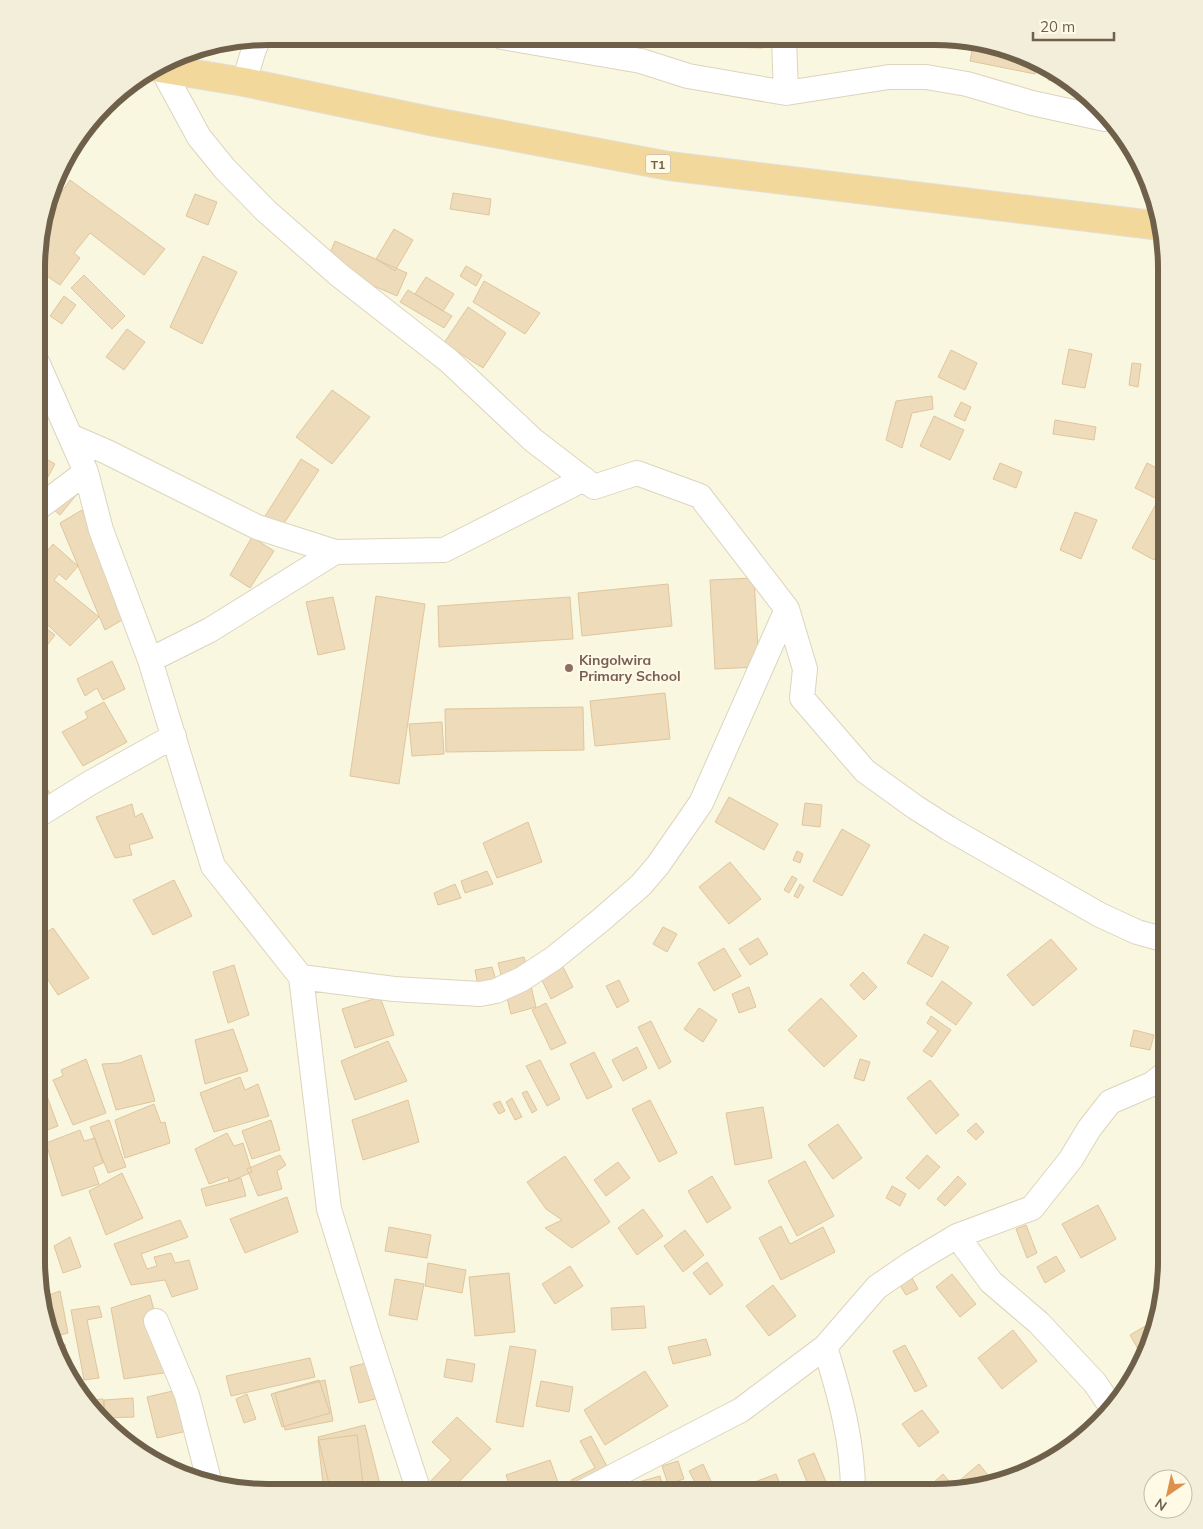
<svg xmlns="http://www.w3.org/2000/svg" width="1203" height="1529" font-family="Mulish,sans-serif">
	<style>
		.building { fill: #eedbba; stroke: #dfc69c }
		.lines { fill: none; stroke-linecap: round; stroke-linejoin: round }
		.minor-casing { stroke: #ddd4bd; stroke-width: 26 }
		.trunk-casing { stroke: #e2dfdb; stroke-width: 30 }
		.minor { stroke: #fff; stroke-width: 24 }
		.trunk { stroke: #f3d89c; stroke-width: 28 }
		.education-dot { fill: #8d6e63; stroke: #fefae6; stroke-width: 2 }
		.labels { text-anchor: middle; dominant-baseline: central; stroke-width: 4; stroke-linejoin: round; paint-order: stroke }
		.shield { fill: #fefae6; stroke: #9a8e79; stroke-width: 1 }
		.shield-label { font-size: 12px; font-weight: bold; fill: #6f604a }
		.education-label { font-size: 14px; font-weight: bold; fill: #785e54; stroke: #fefae6; text-anchor: start }
		.rim { fill: none; stroke: #6f604a; stroke-width: 6 }
	</style>
	<rect width="100%" height="100%" fill="#faf7e1"/>
	<path class="building" d="M656,37H676L675,41Z
		M682,37L763,38V48L682,46Z
		M974,41L1037,65L1035,74L970,61Z
		M1050,70L1064,75L1072,84L1048,80Z
		M70,180L165,249L144,275L90,233L74,253L80,258L60,285L38,270V237L46,215Z
		M453,193L491,199L489,215L450,209Z
		M195,194L217,202L208,225L186,216Z
		M394,229L413,240L395,271L376,259Z
		M335,241L407,273L397,296L325,265Z
		M203,256L237,272L202,344L170,327Z
		M466,266L482,275L476,286L460,276Z
		M84,275L125,316L112,329L71,288Z
		M426,277L454,294L443,311L415,294Z
		M484,281L540,313L525,334L473,302Z
		M408,290L452,316L444,328L400,302Z
		M64,296L76,305L62,324L50,316Z
		M468,307L506,333L483,368L444,343Z
		M127,329L145,342L124,370L106,357Z
		M1069,349L1092,354L1085,388L1062,384Z
		M951,350L977,363L965,390L938,377Z
		M1132,363L1141,364L1138,387L1129,385Z
		M1165,384H1167V421L1156,417Z
		M332,390L370,417L332,464L296,437Z
		M932,396L933,409L912,413L902,448L886,440L896,401Z
		M961,402L971,407L965,421L954,416Z
		M934,416L964,430L950,460L920,446Z
		M1055,420L1096,427L1094,440L1053,434Z
		M38,444L42,452L38,455Z
		M38,454L55,464L38,495Z
		M301,459L319,470L277,534L262,521Z
		M1000,463L1022,472L1016,488L993,479Z
		M1147,463L1167,473V504L1135,488Z
		M82,488L60,515L46,503Z
		M1157,502L1167,507V535L1154,560L1132,548Z
		M82,510L129,616L105,630L60,523Z
		M1075,512L1097,520L1081,559L1060,550Z
		M252,537L274,551L250,588L230,575Z
		M53,544L78,566L66,580L59,574L54,580L99,617L70,646L38,616V562Z
		M754,578L759,667L715,669L710,580Z
		M668,584L672,626L582,636L578,593Z
		M376,596L425,604L399,784L350,776Z
		M333,597L345,649L318,655L306,602Z
		M570,597L573,639L439,647L438,606Z
		M38,622L55,635L38,657H37Z
		M112,661L125,689L103,700L97,688L85,696L77,679Z
		M665,693L670,739L595,746L590,701Z
		M104,702L127,742L83,766L62,732L88,718L85,712Z
		M583,707L584,750L446,752L445,709Z
		M442,722L444,754L412,756L409,724Z
		M37,770L55,803L37,813Z
		M729,797L778,824L764,850L715,822Z
		M805,803L822,805L820,827L802,825Z
		M132,804L135,817L142,813L153,838L129,845L132,855L115,858L96,817Z
		M528,822L542,862L497,878L483,843Z
		M842,829L870,845L842,896L813,881Z
		M797,851L803,854L800,863L793,860Z
		M730,862L761,899L729,924L699,887Z
		M487,871L493,884L465,893L461,881Z
		M792,876L797,879L789,893L784,890Z
		M174,880L192,916L153,935L133,900Z
		M455,884L461,898L438,905L434,893Z
		M800,884L804,887L798,898L794,896Z
		M663,927L677,934L667,952L653,944Z
		M53,928L89,978L58,995L37,963V939Z
		M924,934L949,947L932,977L907,963Z
		M758,938L768,954L750,965L739,949Z
		M1051,939L1077,969L1033,1006L1007,975Z
		M724,948L741,976L714,991L698,963Z
		M524,957L536,1007L511,1014L498,963Z
		M234,965L249,1015L228,1023L213,972Z
		M562,965L573,987L551,999L540,976Z
		M492,967L501,997L481,1001L475,970Z
		M863,972L877,987L864,1000L850,985Z
		M619,980L629,1001L617,1008L606,986Z
		M942,981L972,1003L956,1025L926,1004Z
		M749,987L756,1007L739,1013L732,994Z
		M380,997L394,1035L355,1048L342,1009Z
		M821,998L857,1036L824,1067L788,1030Z
		M546,1003L566,1043L551,1050L532,1010Z
		M699,1008L717,1020L703,1042L684,1029Z
		M931,1016L951,1030L932,1057L923,1051L938,1031L927,1023Z
		M651,1021L671,1062L659,1069L638,1027Z
		M233,1029L248,1071L205,1084L195,1040Z
		M1134,1030L1154,1035L1150,1050L1130,1046Z
		M388,1041L407,1081L355,1100L341,1061Z
		M637,1047L647,1068L623,1081L612,1060Z
		M1166,1050V1073L1155,1064Z
		M594,1052L612,1087L587,1099L570,1064Z
		M141,1055L155,1101L116,1110L102,1064L120,1063Z
		M86,1059L106,1113L73,1125L53,1080L63,1076L61,1070Z
		M860,1059L870,1062L864,1081L854,1078Z
		M540,1060L560,1099L547,1106L526,1066Z
		M240,1077L245,1090L258,1084L269,1116L214,1132L200,1093Z
		M930,1080L959,1115L936,1134L907,1098Z
		M44,1088L58,1126L37,1134V1091Z
		M527,1091L537,1110L532,1113L522,1093Z
		M512,1098L522,1117L515,1120L506,1102Z
		M408,1100L419,1142L363,1160L352,1120Z
		M650,1100L677,1153L659,1162L632,1109Z
		M500,1101L505,1111L499,1114L493,1104Z
		M154,1104L161,1123L165,1122L170,1143L125,1158L115,1120Z
		M763,1107L772,1158L735,1165L726,1113Z
		M109,1120L126,1167L108,1173L90,1127Z
		M271,1120L280,1150L252,1159L242,1131Z
		M976,1123L984,1132L976,1140L967,1131Z
		M838,1124L862,1158L833,1179L808,1145Z
		M80,1130L84,1141L95,1138L103,1163L93,1167L99,1184L62,1196L46,1143Z
		M227,1133L234,1146L243,1143L252,1172L229,1182L228,1177L209,1184L195,1149Z
		M280,1155L286,1165L277,1171L282,1189L258,1196L247,1169Z
		M927,1155L940,1167L919,1189L906,1178Z
		M565,1156L610,1222L572,1248L545,1228L562,1220L546,1209L527,1182Z
		M805,1161L834,1216L797,1236L768,1181Z
		M618,1162L630,1178L606,1196L594,1180Z
		M122,1173L143,1218L106,1235L89,1191Z
		M712,1176L731,1208L707,1223L688,1191Z
		M958,1176L966,1184L945,1206L937,1199Z
		M241,1178L246,1196L206,1206L201,1189Z
		M892,1186L906,1194L900,1206L886,1198Z
		M287,1197L298,1232L245,1253L230,1219Z
		M1098,1205L1116,1239L1081,1258L1062,1224Z
		M643,1209L663,1236L637,1255L618,1228Z
		M180,1220L188,1237L141,1254L147,1269L157,1266L154,1257L171,1253L175,1263L189,1260L198,1289L172,1297L165,1280L131,1285L114,1244Z
		M1026,1225L1037,1253L1027,1258L1016,1229Z
		M781,1226L790,1244L823,1227L835,1252L781,1280L759,1238Z
		M389,1227L431,1235L427,1258L385,1251Z
		M685,1230L704,1255L683,1272L664,1246Z
		M70,1237L81,1267L63,1273L54,1246Z
		M1056,1256L1065,1271L1045,1283L1037,1267Z
		M707,1262L723,1285L710,1295L693,1273Z
		M428,1263L466,1270L462,1293L425,1286Z
		M570,1266L583,1286L555,1304L542,1284Z
		M509,1273L515,1332L475,1336L469,1277Z
		M952,1274L976,1304L960,1317L936,1287Z
		M911,1276L918,1289L906,1295L898,1282Z
		M395,1279L424,1284L417,1320L389,1315Z
		M773,1285L796,1316L769,1336L746,1306Z
		M60,1291L68,1333L51,1338L44,1322L41,1298Z
		M150,1295L170,1372L124,1379L111,1308Z
		M99,1306L102,1317L87,1320L99,1378L84,1380L71,1310Z
		M644,1306L646,1328L612,1330L611,1308Z
		M1147,1325L1150,1330L1142,1356L1130,1335Z
		M1013,1330L1037,1361L1002,1389L978,1358Z
		M706,1339L711,1355L673,1364L668,1347Z
		M65,1344L68,1362L61,1363L55,1347Z
		M905,1345L927,1386L915,1392L893,1351Z
		M510,1346L536,1350L523,1427L496,1422Z
		M310,1358L315,1377L231,1396L226,1376Z
		M447,1359L475,1364L472,1382L444,1377Z
		M370,1362L379,1398L359,1403L350,1367Z
		M645,1371L668,1406L605,1445L584,1410Z
		M319,1380L330,1413L282,1427L271,1394Z
		M325,1380L333,1421L285,1430L275,1393Z
		M541,1381L573,1387L569,1412L536,1406Z
		M177,1390L187,1431L157,1438L147,1397Z
		M247,1394L256,1419L244,1423L236,1399Z
		M133,1398L134,1417L105,1418L104,1400Z
		M103,1399L105,1418L89,1400Z
		M922,1410L939,1432L919,1447L902,1424Z
		M457,1417L491,1449L449,1492H420L451,1460L432,1442Z
		M365,1425L382,1492H331L318,1437Z
		M357,1435L364,1492H324L318,1440Z
		M591,1436L610,1472L576,1490L571,1480L595,1468L580,1441Z
		M814,1453L826,1482L810,1489L798,1460Z
		M550,1460L559,1485L538,1492H512L506,1475Z
		M678,1461L684,1479L668,1484L662,1466Z
		M180,1463L184,1476L165,1467Z
		M703,1464L716,1492H700L689,1471Z
		M979,1464L992,1480L950,1492L924,1491L943,1474L953,1486Z
		M776,1474L783,1492H746L744,1486Z
		M660,1476L664,1492H622L621,1487Z"/>
	<g class="lines">
		<g class="minor-casing">
			<path id="minor" d="M502,37L641,61L688,76L786,93L889,77H926L967,84L1032,103L1105,119
				M784,38L786,93
				M162,69L199,137L225,169L266,211L339,275L449,361L533,440L594,487L637,473L700,496L787,609L805,669L802,698L865,771L915,807L948,828L1100,915L1137,932L1166,940
				M244,82L254,49L259,38
				M38,364L86,472L101,530L150,660L213,866L301,977L329,1209L369,1338L419,1492
				M70,436L107,452L257,527L335,552L444,550L584,479
				M38,508L86,472
				M150,660L210,630L335,552
				M37,816L90,783L174,736
				M301,977L394,989L480,994L496,991L522,979L554,958L601,920L641,885L658,865L701,803L787,609
				M957,1236L991,1282L1039,1323L1095,1383L1112,1408
				M156,1321L187,1395L210,1484
				M825,1347C840,1395 853,1442 853,1492
				M583,1492L741,1410L825,1347L877,1287L912,1263L957,1236L1032,1208L1071,1159L1089,1129L1110,1102L1152,1084L1166,1073"/>
		</g>
		<g class="trunk-casing">
			<path id="trunk" d="M159,68L244,82L435,122L669,166L1161,226"/>
		</g>
		<use href="#minor" class="minor"/>
		<use href="#trunk" class="trunk"/>
	</g>
	<circle class="education-dot" cx="569" cy="668" r="5"/>
	<g class="labels">
		<rect class="shield" x="645.5" y="154.5" width="25" height="19" rx="4"/>
		<g class="shield-label">
			<text x="658" y="164">T1</text>
		</g>
		<g class="education-label">
			<text x="579" y="660">Kingolwira<tspan x="579" dy="16">Primary School</tspan></text>
		</g>
	</g>
	<path d="M0 0H1203V1529H0ZM268 45H935A223 223 0 0 1 1158 268V1261A223 223 0 0 1 935 1484H268A223 223 0 0 1 45 1261V268A223 223 0 0 1 268 45Z" fill="#f3eeda" fill-rule="evenodd"/>
	<path class="rim" d="M268 45H935A223 223 0 0 1 1158 268V1261A223 223 0 0 1 935 1484H268A223 223 0 0 1 45 1261V268A223 223 0 0 1 268 45Z"/>
	<g transform="translate(1168 1494) rotate(214)"><circle r="24" fill="#fefae6" stroke="#c5bca8"/>
	<path d="M0-4L9 19L0 12L-9 19Z" fill="#dd914d"/>
	<text y="-8" font-size="14" font-weight="bold" text-anchor="middle" fill="#6f604a">N</text>
	</g>
	<path d="M1033 32v8h81v-8" fill="none" stroke="#6f604a" stroke-width="2.5"/>
	<text x="1040" y="32" font-size="15" fill="#6f604a" stroke="#fefae6" stroke-width="4" paint-order="stroke">20 m</text>
</svg>
